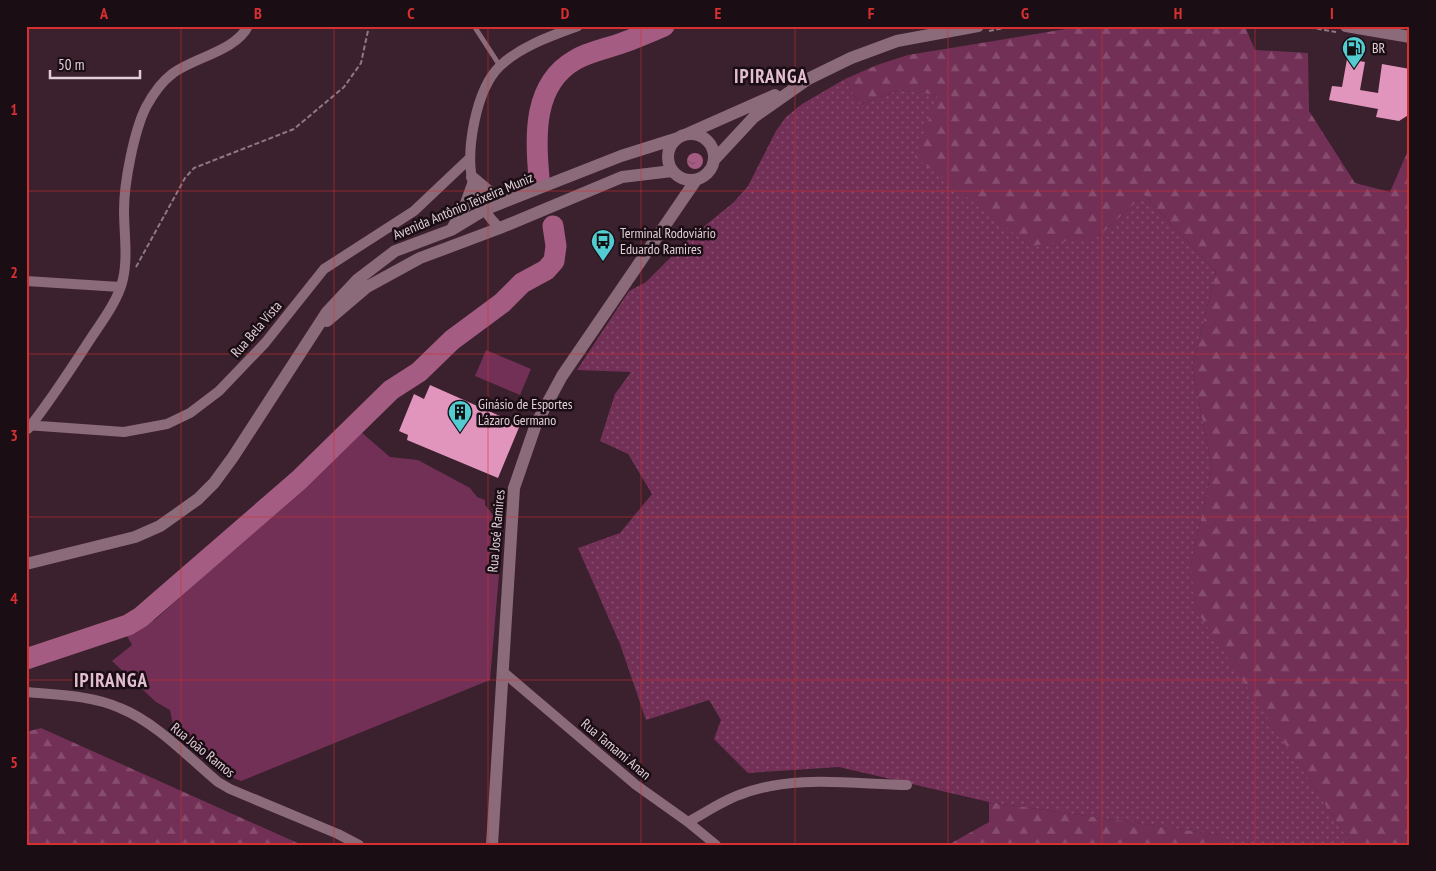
<svg xmlns="http://www.w3.org/2000/svg" width="1436" height="871" font-family="'PT Sans Narrow',sans-serif">
	<style>
		.grass { fill: url(#grass-dots) }
		.forest { fill: url(#forest-firs) }
		.garden { fill: #733056 }
		.water { fill: url(#water-ripples) }
		.lines { fill: none; stroke-linecap: round; stroke-linejoin: round }
		.river { stroke: #a45c82; stroke-width: 21 }
		.building { fill: #e295bc }
		.path { stroke: #8f7884; stroke-width: 2; stroke-dasharray: 5 2.5; stroke-linecap: butt }
		.lane { stroke: #8b6a7a; stroke-width: 5 }
		.street { stroke: #8b6a7a; stroke-width: 10 }
		.secondary { stroke: #8b6a7a; stroke-width: 12 }
		.grid { fill: none; stroke: #d63031; stroke-width: 1; stroke-opacity: 0.55 }
		.labels { text-anchor: middle; dominant-baseline: central; stroke-width: 5; stroke-linejoin: round; paint-order: stroke }
		.poi-label { font-size: 14px; fill: #e0cdd6; stroke: #1a0e14; text-anchor: start }
		.street-label { font-size: 14px; fill: #e0cdd6; stroke: #1a0e14 }
		.district-label { font-size: 19px; font-weight: bold; letter-spacing: 1px; fill: #e3bed0; stroke: #1a0e14 }
		.neatline { fill: none; stroke: #d63031; stroke-width: 2 }
		.grid-label { font-size: 16px; text-anchor: middle; font-weight: bold; fill: #d63031 }
	</style>
	<defs>
		<pattern id="grass-dots" width="8" height="8" patternUnits="userSpaceOnUse" patternTransform="scale(1.25)"><rect width="8" height="8" fill="#733056"/><path d="M2 2h.1M6 6h.1" fill="none" stroke="#874d6e" stroke-width="1.8" stroke-linecap="round"/></pattern>
		<pattern id="forest-firs" width="22" height="20" patternUnits="userSpaceOnUse" patternTransform="scale(1.25)"><rect width="22" height="20" fill="#733056"/><path d="M5 1l3.5 6h-7zM16 11l3.5 6h-7z" fill="#874d6e"/></pattern>
		<pattern id="water-ripples" width="26" height="14" patternUnits="userSpaceOnUse" patternTransform="scale(1.25)"><rect width="26" height="14" fill="#a45c82"/><path d="M2 4q2-2 4 0t4 0M15 11q2-2 4 0t4 0" fill="none" stroke="#7d5068"/></pattern>
	</defs>
	<rect width="100%" height="100%" fill="#3b202e"/>
	<path class="grass" d="M845,79L860,105L898,90L939,95L1098,237L1144,195L1216,272L1192,367L1212,468L1191,565L1281,737L1352,845H1225L1219,835L989,802L839,767L748,773L714,739L721,720L709,700L646,720L620,644L578,548L620,533L652,494L628,454L600,441L615,394L631,372L577,370L629,291L646,282L690,238L734,202L748,186L776,131L786,117L802,104Z"/>
	<path class="forest" d="M1084,26L1245,27L1255,50L1308,53L1309,111L1355,183L1390,192L1410,146V845H1352L1194,607L1191,565L1212,468L1192,367L1216,272L1144,195L1098,237L1030,246L915,157L938,95L898,90L860,105L845,79L877,65L908,55Z
		M41,728L302,845H26V732Z
		M989,802L1220,835L1225,845H948L989,822Z"/>
	<path class="garden" d="M486,350L531,369L520,395L475,376Z
		M361,432L390,457L418,460L470,488L477,497L485,500V505L503,527L490,680L241,781L226,775L175,735L170,710L156,702L112,661L132,645L127,636L156,619Z"/>
	<path class="water" d="M687 161a8 8 0 1 1 16 0a8 8 0 1 1-16 0Z"/>
	<g class="lines">
		<path class="river" d="M539,177C535,136 533,84 575,60C590,51 606,49 622,43C636,38 650,32 664,26
			M26,659L128,625L141,617L299,480L391,390L419,372L452,340L502,303L522,283L546,270L554,261L556,246L553,226"/>
	</g>
	<path class="building" d="M1347,59L1365,62L1360,90L1378,93L1382,64L1410,69V114L1399,121L1376,117L1378,109L1329,100L1332,86L1342,87Z
		M430,385L520,425L498,478L407,440L408,435L399,431L414,394L424,399Z"/>
	<g class="lines">
		<path class="path" d="M1302,26L1336,32
			M989,31L1013,26
			M136,267L185,178L194,168L294,129L344,87L361,63L369,26"/>
		<path class="lane" d="M474,26L500,66"/>
		<path class="street" d="M500,228C486,216 478,200 473,183C465,151 476,89 500,66C521,46 551,36 578,26
			M26,281L120,287
			M26,425L124,432L167,424L190,413L219,391L265,343L324,269L414,211L470,158
			M28,429C52,399 72,367 93,335C104,319 119,298 123,279C128,257 124,233 124,210C124,183 134,131 146,107C153,94 160,83 172,74C192,58 236,51 248,26
			M502,671L636,785L688,822L716,845
			M26,692C57,695 91,695 120,708C157,723 188,757 218,782L230,789L338,834L359,845
			M688,822C705,813 722,801 739,795C792,774 852,784 907,785"/>
		<path class="secondary" d="M1346,26L1410,37
			M687,134L775,95
			M668 157a23 23 0 1 1 46 0a23 23 0 1 1-46 0Z
			M714,160L754,117L808,79L851,58L897,41L978,26
			M472,177L491,193L509,200
			M452,229L465,206L473,184
			M327,321L367,287L420,258L500,228L622,177L672,171
			M26,564L135,537L160,526L198,499L214,483L233,457L327,312L357,280L395,251L451,230L484,210L509,200L621,156L678,138
			M492,845L514,488L536,424L562,376L696,180"/>
	</g>
	<path class="grid" d="M181,26V845M334,26V845M488,26V845M641,26V845M795,26V845M948,26V845M1102,26V845M1255,26V845M26,191H1410M26,354H1410M26,517H1410M26,680H1410"/>
	<defs>
		<g id="fuel-pin" transform="scale(1.25)"><path d="M0 17L-7.5 6A9.5 9.5 0 1 1 7.5 6Z" fill="#52ccd0" stroke="#1a0e14"/><path d="M-5.5-6h7V0h2V4h1.3V-2.5L3-4.5l.8-.8L6-3V5H2.5V1h-1V6h-7ZM-4.2-4.7v3.2H.2V-4.7Z" fill="#111"/></g>
		<g id="bus-pin" transform="scale(1.25)"><path d="M0 17L-7.5 6A9.5 9.5 0 1 1 7.5 6Z" fill="#52ccd0" stroke="#1a0e14"/><path d="M-5-6H5V4H4V6H2V4H-2V6H-4V4H-5ZM-3.5-4V0h7V-4ZM-3.5 1.2v1.5H-2V1.2ZM2 1.2v1.5H3.5V1.2Z" fill="#111"/></g>
		<g id="building-pin" transform="scale(1.25)"><path d="M0 17L-7.5 6A9.5 9.5 0 1 1 7.5 6Z" fill="#52ccd0" stroke="#1a0e14"/><path d="M-4-6H4V6H1V3H-1V6H-4ZM-2.5-4.3h1.7v1.8h-1.7ZM.8-4.3h1.7v1.8H.8ZM-2.5-1h1.7V.8h-1.7ZM.8-1h1.7V.8H.8Z" fill="#111"/></g>
	</defs>
	<g fill-rule="evenodd">
		<use href="#fuel-pin" x="1354" y="48"/>
		<use href="#bus-pin" x="603" y="241"/>
		<use href="#building-pin" x="460" y="412"/>
	</g>
	<g class="labels">
		<g class="poi-label">
			<text x="1372" y="48">BR</text>
			<text x="620" y="233">Terminal Rodoviário<tspan x="620" dy="16">Eduardo Ramires</tspan></text>
			<text x="478" y="404">Ginásio de Esportes<tspan x="478" dy="16">Lázaro Germano</tspan></text>
		</g>
		<g class="street-label">
			<text transform="translate(463 206) rotate(-23)">Avenida Antônio Teixeira Muniz</text>
			<text transform="translate(256 329) rotate(-49)">Rua Bela Vista</text>
			<text transform="translate(496 531) rotate(-85)">Rua José Ramires</text>
			<text transform="translate(616 749) rotate(40)">Rua Tamami Anan</text>
			<text transform="translate(203 750) rotate(39)">Rua João Ramos</text>
		</g>
		<g class="district-label">
			<text x="771" y="76">IPIRANGA</text>
			<text x="111" y="680">IPIRANGA</text>
		</g>
	</g>
	<rect width="1436" height="871" fill="none" stroke="#1a0e14" stroke-width="55"/>
	<path d="M50 70v8h90v-8" fill="none" stroke="#e0cdd6" stroke-width="2.5"/>
	<text x="58" y="70" font-size="15" fill="#e0cdd6" stroke="#1a0e14" stroke-width="4" paint-order="stroke">50 m</text>
	<rect x="28" y="28" width="1380" height="816" class="neatline"/>
	<g class="grid-label">
		<text x="104" y="19">A</text>
		<text x="258" y="19">B</text>
		<text x="411" y="19">C</text>
		<text x="565" y="19">D</text>
		<text x="718" y="19">E</text>
		<text x="871" y="19">F</text>
		<text x="1025" y="19">G</text>
		<text x="1178" y="19">H</text>
		<text x="1332" y="19">I</text>
		<text x="14" y="115">1</text>
		<text x="14" y="278">2</text>
		<text x="14" y="441">3</text>
		<text x="14" y="604">4</text>
		<text x="14" y="768">5</text>
	</g>
</svg>
